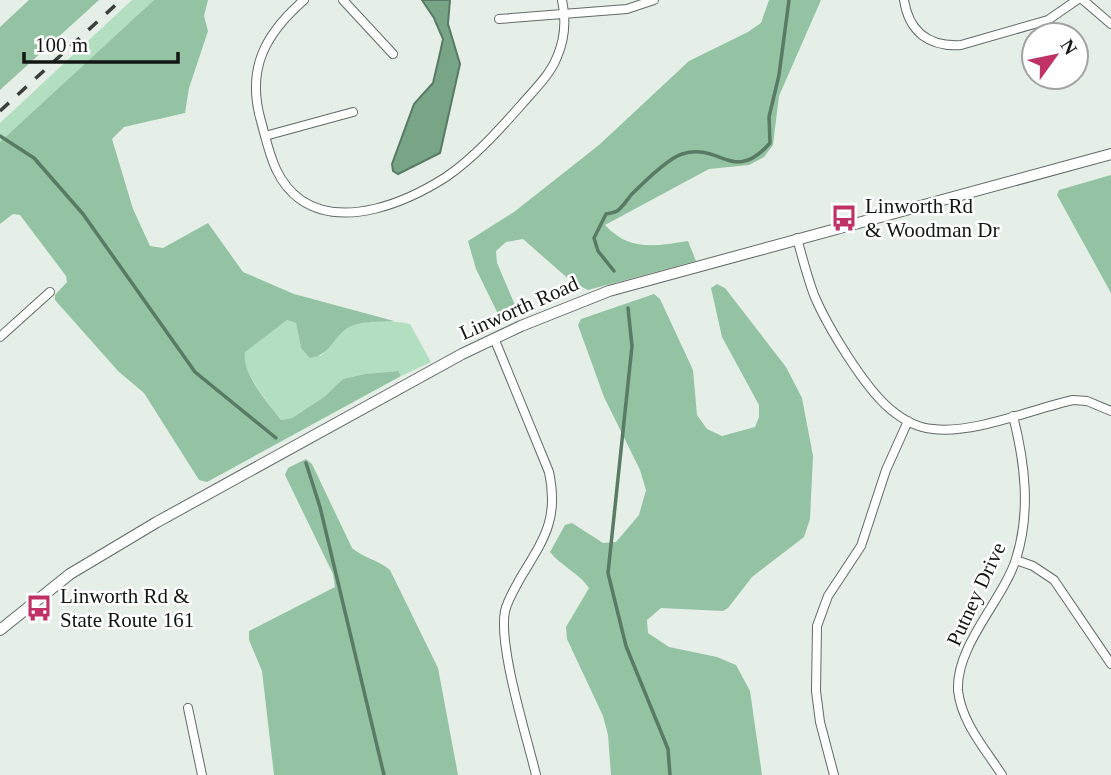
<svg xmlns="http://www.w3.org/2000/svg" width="1111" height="775" font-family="Georgia,serif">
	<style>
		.green { fill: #b1dfc0 }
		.forest { fill: #93c3a3 }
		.water { fill: #77a586; stroke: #597a64; stroke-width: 2 }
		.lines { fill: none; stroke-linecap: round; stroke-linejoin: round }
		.stream { stroke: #597a64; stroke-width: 3.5 }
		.minor-casing { stroke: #616b64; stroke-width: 10 }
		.secondary-casing { stroke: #616b64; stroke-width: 12 }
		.minor { stroke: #fff; stroke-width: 8 }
		.secondary { stroke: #fff; stroke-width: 10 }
		.rail { stroke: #3a3f3b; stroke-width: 3.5; stroke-dasharray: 12 12; stroke-linecap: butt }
		.labels { text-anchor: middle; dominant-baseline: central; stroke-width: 5; stroke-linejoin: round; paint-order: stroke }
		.poi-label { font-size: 21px; fill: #131714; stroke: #fff; text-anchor: start }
		.street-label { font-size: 21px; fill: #131714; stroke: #fff }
	</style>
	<rect width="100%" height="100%" fill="#e5efe8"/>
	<path class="green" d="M132,0H154L0,142V123Z
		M287,320L296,323L301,348L321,356C328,348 335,337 344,331C361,317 390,320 410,324L431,362L401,376L397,371L365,374L343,379L324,397L292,418L281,420C269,403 242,373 244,352Z"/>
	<path class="forest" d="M29,0H99L0,90V27Z
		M154,0H208L204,16L208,31L189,88L185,113L124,127L112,139L133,209L150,246L163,248L208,223L243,272L294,294L394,321C377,322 359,320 345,330C331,341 329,355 310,358L301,348L296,323L287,320L245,352C241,373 269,404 281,420L292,418L324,397L343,379L365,374L398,371L401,376L207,482L199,480L144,393L118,371L55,300V295L67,282L66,276L20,215L13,214L0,224V142Z
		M769,0H821L779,96L773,145L764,157L749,165L709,169L605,225C630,252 655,246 688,241L696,261L588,290L572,282L523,239L506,242L496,251L497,263L518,312L516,319L506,323L502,322L476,269L468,241L514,212L599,145L689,61L748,32L761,23Z
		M1111,175V293L1057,195L1059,190Z
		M717,284L725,288L786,367L802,398L813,456L810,519L804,537L752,577L728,608L723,611L661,608L647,620L648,633L669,647L717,657L736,665L750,691L762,775H611L608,735L603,716L567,639L566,627L589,588C579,573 561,566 550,552L565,525L572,523L603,543L616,542L639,515L646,490L640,470L604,397L578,325L581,319L654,294L660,299L693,370L697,415L707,429L722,436L755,427L759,417V405L722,337L711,288Z
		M306,459L312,464L352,548C364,558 378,560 390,570L438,668L458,775H274L262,671L249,640V631L335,587L333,574L285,475L288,468Z"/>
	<path class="water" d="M422,0H450L448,24L460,64L440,153L398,174L393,171L392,164L414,104L433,83L440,53L443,39L434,18Z"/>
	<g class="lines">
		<path class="stream" d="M0,136L34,158L83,214L195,372L276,438
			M614,271L598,251L594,238L606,214C610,213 614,213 617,211C622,208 627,200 631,195C641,185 669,158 682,154C721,142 733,185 770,143L769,117L779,75L789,0
			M628,308L632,346L608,573L626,646L668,749L670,775
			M306,463L320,507L384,775"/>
		<g class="minor-casing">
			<path id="minor" d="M304,0C265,34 246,69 261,121C269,150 274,181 301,200C344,229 407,202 446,177C474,158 500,129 522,104C534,90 550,75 557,57C565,39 566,19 562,0
				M343,0L393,54
				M904,0C909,32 929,47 961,45L1048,20L1077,0
				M1083,0L1111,24
				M499,19L627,9L654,0
				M265,136L353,112
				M797,238C802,257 807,276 814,295C827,326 864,387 890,409C902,419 918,428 933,429C975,434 1032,409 1073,400L1087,401L1111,411
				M0,337L50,292
				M494,338L549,472C559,519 544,539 521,577C515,588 508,599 505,611C498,647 527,737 536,775
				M1016,560L1033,566L1054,580L1111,664
				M188,708L202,775
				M834,775L820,722L816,691L817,626L828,596L861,546L886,470L908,421
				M1002,775C986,750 961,722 958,690C956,645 1003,600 1016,559C1031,512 1025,463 1013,416"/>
		</g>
		<g class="secondary-casing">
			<path id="secondary" d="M0,630L70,574L157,522L462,354L521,326L609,291L1111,154"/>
		</g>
		<use href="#minor" class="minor"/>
		<use href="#secondary" class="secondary"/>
		<path class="rail" d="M0,111L121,0"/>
	</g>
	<defs>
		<g id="bus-bare" transform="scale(2.1)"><path d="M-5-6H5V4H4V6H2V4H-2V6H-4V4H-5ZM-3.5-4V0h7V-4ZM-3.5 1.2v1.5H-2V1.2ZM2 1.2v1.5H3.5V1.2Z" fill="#c03264" stroke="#fff" stroke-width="2.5" paint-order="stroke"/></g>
	</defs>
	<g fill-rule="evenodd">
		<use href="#bus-bare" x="844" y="218"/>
		<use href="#bus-bare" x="39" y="608"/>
	</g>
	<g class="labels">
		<g class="poi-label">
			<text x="865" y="206">Linworth Rd<tspan x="865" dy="24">&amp; Woodman Dr</tspan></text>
			<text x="60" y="596">Linworth Rd &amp;<tspan x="60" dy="24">State Route 161</tspan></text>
		</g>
		<g class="street-label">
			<text transform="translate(519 308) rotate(-24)">Linworth Road</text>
			<text transform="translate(976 594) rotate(-65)">Putney Drive</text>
		</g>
	</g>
	<g transform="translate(1055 56) rotate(57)"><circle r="33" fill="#ffffff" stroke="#a1a2a1" stroke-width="2"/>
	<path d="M0-5L12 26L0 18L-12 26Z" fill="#c03264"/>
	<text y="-10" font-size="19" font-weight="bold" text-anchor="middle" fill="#131714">N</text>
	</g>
	<path d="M24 52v10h154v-10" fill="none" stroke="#131714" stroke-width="3.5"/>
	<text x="35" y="52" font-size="21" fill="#131714" stroke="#ffffff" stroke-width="5" paint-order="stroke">100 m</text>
</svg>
